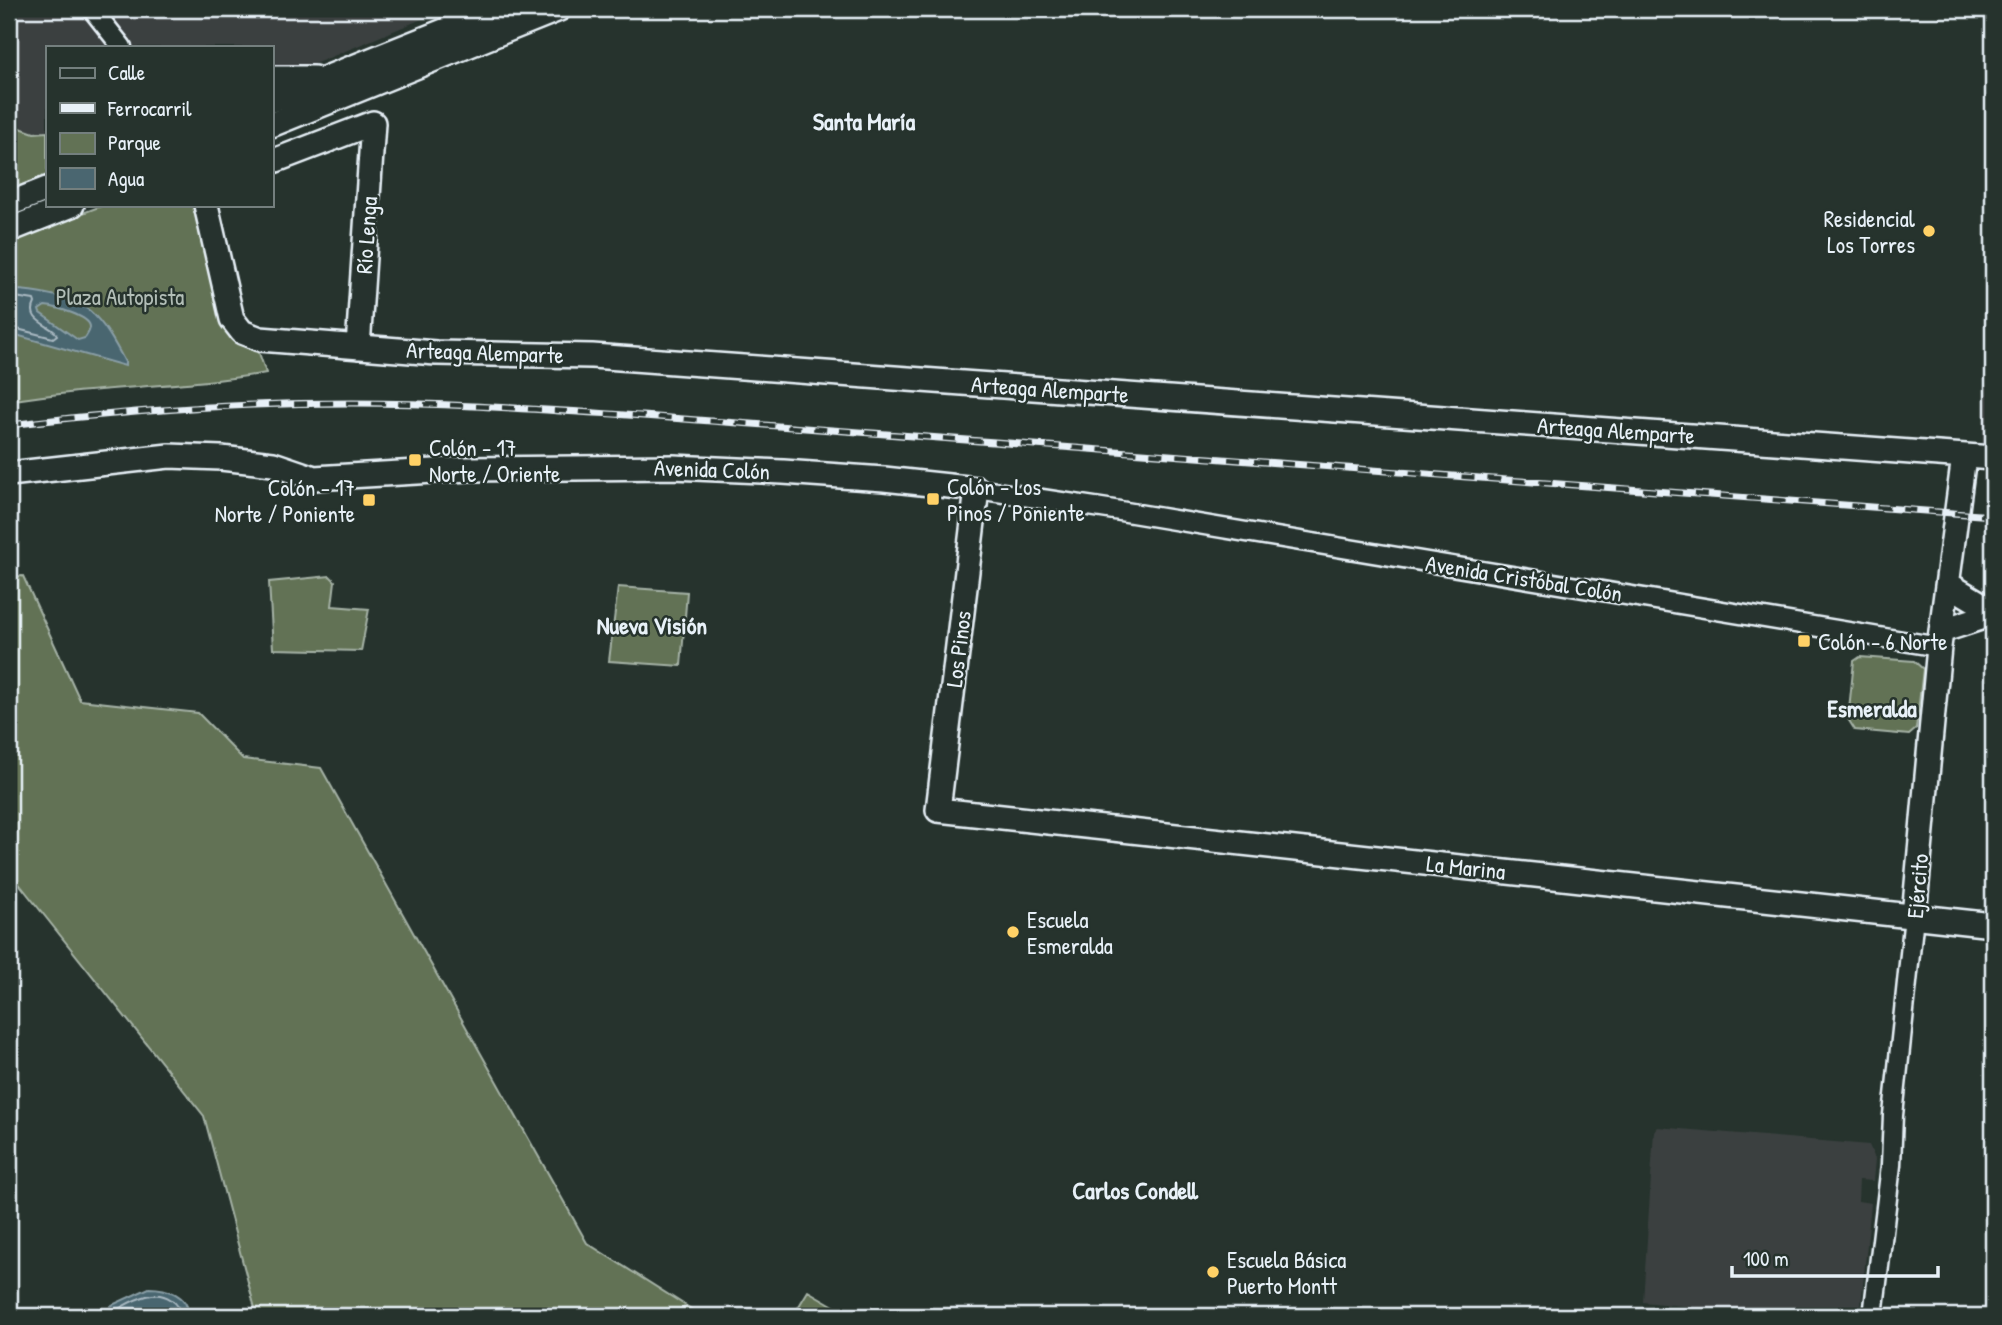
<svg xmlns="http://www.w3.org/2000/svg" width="2002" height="1325" font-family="'Patrick Hand',sans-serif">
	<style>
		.built { fill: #3b4140 }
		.green { fill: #627255; stroke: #a5b2a6; stroke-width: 2 }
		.water { fill: #4a6670; stroke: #899ea6; stroke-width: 2; fill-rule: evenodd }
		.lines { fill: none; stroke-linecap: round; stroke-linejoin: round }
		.shore { stroke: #a9b9c2; stroke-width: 2 }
		.minor-casing { stroke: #e8f1f8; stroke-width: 23 }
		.major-casing { stroke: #e8f1f8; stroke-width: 28 }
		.minor { stroke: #26332d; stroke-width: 18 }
		.major { stroke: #26332d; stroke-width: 23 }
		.rail-casing { stroke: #e8f1f8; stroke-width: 7 }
		.rail { stroke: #26332d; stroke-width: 4.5; stroke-dasharray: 13; stroke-linecap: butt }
		.poi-dot { fill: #ffd166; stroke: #26332d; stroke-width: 2.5 }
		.labels { text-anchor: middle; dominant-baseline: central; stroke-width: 5; stroke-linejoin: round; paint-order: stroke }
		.poi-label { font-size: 23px; fill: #e8f1f8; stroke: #26332d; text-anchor: start }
		.street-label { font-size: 23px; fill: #e8f1f8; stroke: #26332d }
		.park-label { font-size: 23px; fill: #b2beb7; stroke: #26332d }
		.neighbourhood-label { font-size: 24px; font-weight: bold; fill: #e8f1f8; stroke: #26332d }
	</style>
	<rect width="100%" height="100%" fill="#26332d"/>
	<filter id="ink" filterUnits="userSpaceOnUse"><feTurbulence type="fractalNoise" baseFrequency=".0143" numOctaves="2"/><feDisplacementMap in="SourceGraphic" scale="14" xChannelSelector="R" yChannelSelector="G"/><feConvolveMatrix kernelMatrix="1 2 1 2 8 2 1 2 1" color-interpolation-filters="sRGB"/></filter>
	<g filter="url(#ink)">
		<path class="built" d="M9,9H446L271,82V47H47V132L34,133L9,124Z
			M1993,290V447L1982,446Z
			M1657,1127L1869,1145L1875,1159L1873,1181L1859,1180L1858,1201L1871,1203L1860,1316H1784L1643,1302L1654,1131Z"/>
		<path class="green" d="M9,124L34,133L47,132V175L9,190Z
			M104,205H193L218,312C228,336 235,341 258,350L266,373C181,388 94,386 9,401V241Z
			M23,576L80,700L198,713L243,759L321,768L587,1243L702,1316H257L204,1116L9,871V577Z
			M330,576L335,581L332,606L369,609L361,651L273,649L269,582Z
			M618,587L687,592L681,666L609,661Z
			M1860,657L1914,661L1923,669L1916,729L1909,735L1855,730L1848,719L1854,661Z
			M808,1291L851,1316H793Z"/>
		<path class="water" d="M9,290C30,289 73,297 90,311C105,324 116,345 125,362V366L9,333ZM45,306C55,307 90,316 90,327C90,331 87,335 85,338L78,340L40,313L39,310Z
			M149,1288C166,1288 190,1295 188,1316H102L112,1305Z"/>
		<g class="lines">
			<path class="shore" d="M9,296L34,300L35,303C27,319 44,323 55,332L57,335L53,338L9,327
				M110,1316C119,1307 138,1297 152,1295C165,1293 180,1302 181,1316"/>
			<g class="minor-casing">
				<path id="minor" d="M92,9L122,47
					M977,489L1108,509L1939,647
					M1873,1316L1891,1165L1893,1115L1914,916"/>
			</g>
			<g class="major-casing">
				<path id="major" d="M271,78H314
					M271,100L499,9
					M271,125L559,9
					M271,162L373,123L358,347
					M9,204L47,189
					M206,205L232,319L242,332L260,339L436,353L592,356L1993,458
					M9,230L72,205
					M9,474L169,456L221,458L273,464L314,478L469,469L673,467L783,472L884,479L977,489L938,810L1993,925
					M1948,584L1993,611
					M1941,631L1993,614
					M1914,916L1939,647L1964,456"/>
			</g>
			<use href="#minor" class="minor"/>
			<use href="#major" class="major"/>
			<g class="rail-casing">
				<path id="rail" d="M9,425C122,411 238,403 352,403C450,403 546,410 643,416L1993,516"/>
			</g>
			<use href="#rail" class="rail"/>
		</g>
	</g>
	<g class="poi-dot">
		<circle cx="1929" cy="231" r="7"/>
		<rect x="408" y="453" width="14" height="14" rx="3.5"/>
		<rect x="926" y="492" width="14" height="14" rx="3.5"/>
		<rect x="362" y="493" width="14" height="14" rx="3.5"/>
		<rect x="1797" y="634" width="14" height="14" rx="3.5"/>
		<circle cx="1013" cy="932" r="7"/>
		<circle cx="1213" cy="1272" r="7"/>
	</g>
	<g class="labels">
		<g class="poi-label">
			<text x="1915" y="218" text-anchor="end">Residencial<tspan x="1915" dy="26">Los Torres</tspan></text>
			<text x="429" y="447">Colón - 17<tspan x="429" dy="26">Norte / Oriente</tspan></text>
			<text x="947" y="486">Colón - Los<tspan x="947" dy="26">Pinos / Poniente</tspan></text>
			<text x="355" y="487" text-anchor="end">Colón - 17<tspan x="355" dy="26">Norte / Poniente</tspan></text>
			<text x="1818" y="641">Colón - 6 Norte</text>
			<text x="1027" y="919">Escuela<tspan x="1027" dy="26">Esmeralda</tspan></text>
			<text x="1227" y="1259">Escuela Básica<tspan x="1227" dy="26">Puerto Montt</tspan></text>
		</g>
		<g class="street-label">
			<text transform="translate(366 235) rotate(-86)">Río Lenga</text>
			<text transform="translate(485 352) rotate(2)">Arteaga Alemparte</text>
			<text transform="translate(1050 389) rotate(4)">Arteaga Alemparte</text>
			<text transform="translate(1616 430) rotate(4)">Arteaga Alemparte</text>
			<text transform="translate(712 469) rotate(2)">Avenida Colón</text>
			<text transform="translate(1524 578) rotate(9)">Avenida Cristóbal Colón</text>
			<text transform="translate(958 649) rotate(-83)">Los Pinos</text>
			<text transform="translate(1466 867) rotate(6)">La Marina</text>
			<text transform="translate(1917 886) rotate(-85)">Ejército</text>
		</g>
		<g class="park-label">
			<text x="120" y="296">Plaza Autopista</text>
		</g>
		<g class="neighbourhood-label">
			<text x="864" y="121">Santa María</text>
			<text x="652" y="625">Nueva Visión</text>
			<text x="1872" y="708">Esmeralda</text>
			<text x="1135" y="1190">Carlos Condell</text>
		</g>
	</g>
	<rect width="2002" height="1325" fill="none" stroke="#26332d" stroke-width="35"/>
	<rect x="18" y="18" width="1967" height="1290" fill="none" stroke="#e8f1f8" stroke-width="2.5" filter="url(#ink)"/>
	<rect x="46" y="46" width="228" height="161" fill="#26332d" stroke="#747f7e" stroke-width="2"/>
	<rect x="60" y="68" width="35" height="10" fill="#26332d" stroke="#747f7e" stroke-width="2"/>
	<text x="108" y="80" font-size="21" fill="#e8f1f8">Calle</text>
	<rect x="60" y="103" width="35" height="10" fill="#e8f1f8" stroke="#747f7e" stroke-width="2"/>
	<text x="108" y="116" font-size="21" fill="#e8f1f8">Ferrocarril</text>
	<rect x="60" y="133" width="35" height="21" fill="#627255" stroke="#747f7e" stroke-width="2"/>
	<text x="108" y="150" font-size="21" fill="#e8f1f8">Parque</text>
	<rect x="60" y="168" width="35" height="21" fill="#4a6670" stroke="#747f7e" stroke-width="2"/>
	<text x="108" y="186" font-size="21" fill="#e8f1f8">Agua</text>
	<path d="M1732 1266v10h206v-10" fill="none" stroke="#e8f1f8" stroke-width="3.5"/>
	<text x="1743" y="1266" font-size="21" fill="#e8f1f8" stroke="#26332d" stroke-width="5" paint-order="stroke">100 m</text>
</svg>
